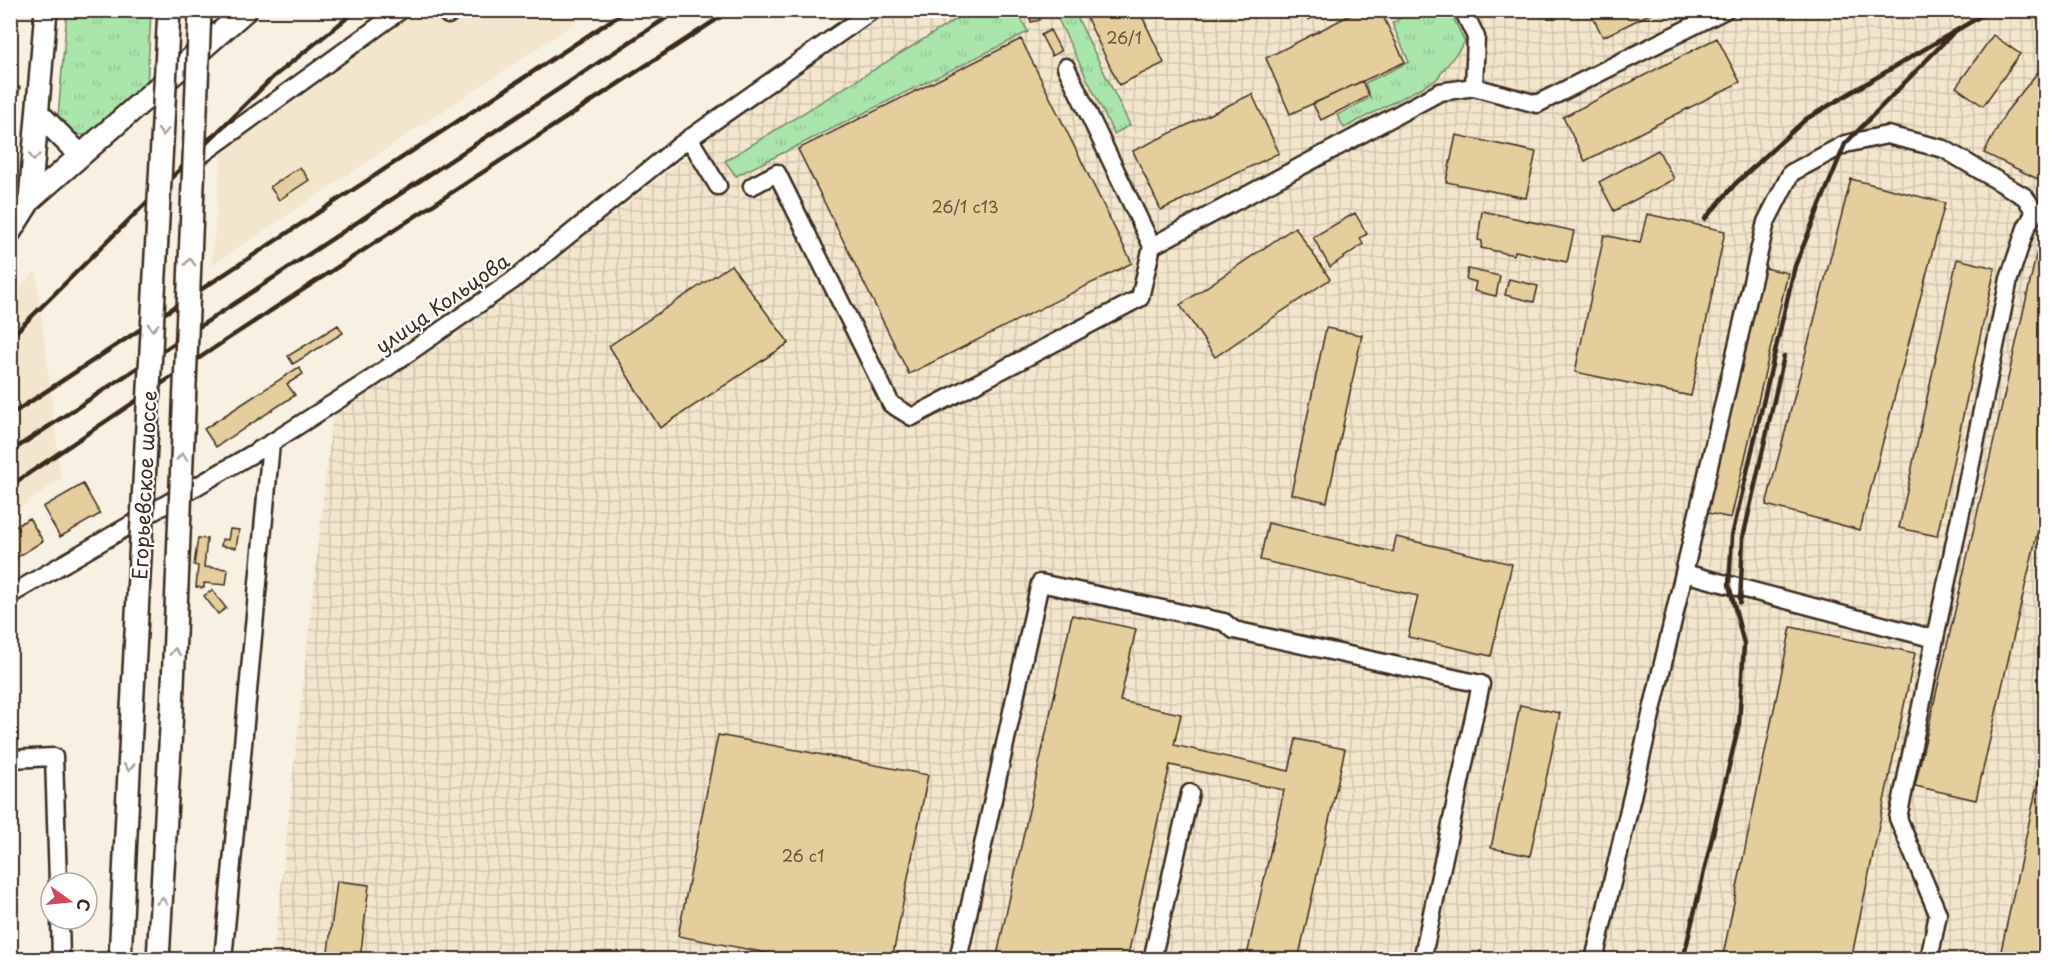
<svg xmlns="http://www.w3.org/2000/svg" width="2056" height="970" font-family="'Playpen Sans',sans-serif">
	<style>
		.built { fill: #f3e6cc }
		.industrial { fill: url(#industrial-grid) }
		.grass { fill: url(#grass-tufts); stroke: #728864; stroke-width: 1.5 }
		.building { fill: #e6cd9c; stroke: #3b2a1e; stroke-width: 1.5 }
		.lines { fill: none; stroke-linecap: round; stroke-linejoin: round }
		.minor-casing { stroke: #3b2a1e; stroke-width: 21 }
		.major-casing { stroke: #3b2a1e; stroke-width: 26 }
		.minor { stroke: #fff; stroke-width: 16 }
		.major { stroke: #fff; stroke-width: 21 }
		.rail { stroke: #3b2a1e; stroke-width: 4.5 }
		.major-bridge-casing { stroke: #3b2a1e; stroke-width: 26; stroke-linecap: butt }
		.major-bridge { stroke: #fff; stroke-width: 21 }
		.oneway { stroke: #a79f9a }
		.labels { text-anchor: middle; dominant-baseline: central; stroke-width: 4.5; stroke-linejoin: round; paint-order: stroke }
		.number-label { font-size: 16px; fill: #66533e }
		.street-label { font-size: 20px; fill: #3b2a1e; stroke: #fff }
	</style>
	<defs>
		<pattern id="industrial-grid" width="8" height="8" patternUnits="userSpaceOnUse" patternTransform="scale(1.5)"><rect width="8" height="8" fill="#f3e6cc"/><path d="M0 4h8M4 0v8" fill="none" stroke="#d1c5af"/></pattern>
		<pattern id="grass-tufts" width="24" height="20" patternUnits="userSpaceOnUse" patternTransform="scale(1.5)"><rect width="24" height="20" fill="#aae5aa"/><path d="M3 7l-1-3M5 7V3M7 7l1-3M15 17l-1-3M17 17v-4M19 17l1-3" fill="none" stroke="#93c592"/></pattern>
	</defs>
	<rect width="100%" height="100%" fill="#f8f0e1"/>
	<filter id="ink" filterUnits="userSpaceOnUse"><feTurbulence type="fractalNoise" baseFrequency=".0167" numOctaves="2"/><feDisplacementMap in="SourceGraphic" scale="12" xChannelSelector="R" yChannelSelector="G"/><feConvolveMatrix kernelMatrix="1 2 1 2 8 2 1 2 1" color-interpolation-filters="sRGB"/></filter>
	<g filter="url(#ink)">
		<path class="built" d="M381,11H593L211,266L224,131Z
			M36,271L61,479L11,514V296Z"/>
		<path class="industrial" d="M890,11H2045V959L273,960L332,418L497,305L706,141Z"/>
		<path class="grass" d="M971,10L1017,11L1028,32L736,176L725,161Z
			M1062,10L1074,11L1130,125L1114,134L1055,13Z
			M67,11H151L147,88L92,136C78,136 64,130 58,117Z
			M1413,11H1450L1465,42L1436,80L1344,128L1337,115L1370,98L1365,83L1409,62L1392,23Z"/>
		<path class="building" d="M1083,10H1139L1164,63L1119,85Z
			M1303,10H1322L1323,13L1308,20Z
			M1360,10H1380L1405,62L1290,114L1266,58Z
			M1550,10H1565L1553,17Z
			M1589,10H1658L1603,37Z
			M1039,15L1040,20L1031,22L1030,17Z
			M1050,30L1061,51L1052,56L1041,35Z
			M1993,35L2020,54L1983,106L1956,87Z
			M1717,38L1740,82L1585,161L1563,117Z
			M1021,39L1132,263L909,374L798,149Z
			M2046,62V183L1984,153L2006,112Z
			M1362,81L1369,96L1321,120L1313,104Z
			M10,85L20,87L10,141Z
			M1252,94L1279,153L1161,210L1133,151Z
			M1456,135L1536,152L1526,198L1446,182Z
			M1658,150L1674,179L1614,211L1599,182Z
			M300,167L309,180L279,200L270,187Z
			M1851,179L1945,203L1860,530L1766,505Z
			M1482,211L1574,231L1567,262L1515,251L1514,255L1481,248L1482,241L1478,240Z
			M1355,213L1367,234L1360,238L1363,244L1330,267L1313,237Z
			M1647,214L1725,231L1691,396L1575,372L1604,235L1640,243Z
			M1295,227L1330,279L1215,357L1180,305Z
			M2041,234L2046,235V495L1976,800L1915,786Z
			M1957,259L1995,268L1937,536L1899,528Z
			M731,265L789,343L660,428L609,346Z
			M1760,267L1788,273L1731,518L1704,512Z
			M1468,269L1500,276L1496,296L1474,291L1476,282L1466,279Z
			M1509,279L1538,286L1534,302L1505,295Z
			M338,325L343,333L293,364L288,356Z
			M1326,328L1362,335L1327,502L1291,494Z
			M299,367L303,374L287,384L295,395L216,447L204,429Z
			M83,484L100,514L60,537L43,507Z
			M29,518L43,541L10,562V530Z
			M1268,523L1393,552L1396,537L1512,564L1491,656L1408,637L1418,596L1260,560Z
			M230,529L239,530L236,548L221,546L222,539L228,540Z
			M198,538L207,539L204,567L228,569L226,585L204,583V588L196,587L198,566L194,565Z
			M212,590L226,608L218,614L204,596Z
			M1072,615L1136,629L1120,701L1181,714L1174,745L1289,771L1296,739L1345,749L1298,960H1246L1284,790L1170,765L1127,960H996Z
			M1791,627L1915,653L1851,960H1722Z
			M1520,705L1560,713L1530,856L1491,848Z
			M718,735L928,775L892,960H803L678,936Z
			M2040,772L2046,773V960H1999Z
			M337,881L369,885L360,960H327Z
			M1480,951L1520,960H1478Z"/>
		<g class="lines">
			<g class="minor-casing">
				<path id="minor" d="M1463,10L1476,37L1474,87
					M448,15L455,10
					M1066,67L1152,246
					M689,138L718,186
					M194,160L401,10
					M752,186L777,173L891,404L912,417L1140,298L1152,246L1440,92L1474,87L1537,104L1725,10
					M1684,573L1766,222L1791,173L1845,144L1887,135L1944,149L2025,197L2035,212
					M10,595L271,443L371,379L512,281L680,145L873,10
					M10,759L54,757L58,883
					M60,919L61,960
					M223,960L271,443
					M958,960L1040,583L1224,622L1234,630L1481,684L1422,960
					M1152,960L1190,793
					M1594,960L1684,573L1935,639
					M1929,960L1938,914L1898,818L2009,279L2026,228L2035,212L2046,210"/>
			</g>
			<g class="major-casing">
				<path id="major" d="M38,113L80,155
					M30,200L46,10
					M10,232L30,200L246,10
					M120,960L132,709
					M158,960L172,710"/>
			</g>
			<use href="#minor" class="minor"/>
			<use href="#major" class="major"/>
			<path class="rail" d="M1705,219L1735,184L1806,119L1991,10
				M10,338L273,77L357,10
				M10,415L627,10
				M10,452L678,10
				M10,486L229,338L731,10
				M1740,603L1743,538L1784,356
				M1683,960L1739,724L1744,644L1729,585L1732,536L1795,266L1845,144L1952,34"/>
			<g class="major-bridge-casing">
				<path id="major-bridge" d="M132,709L169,10
					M172,710L200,10"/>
			</g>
			<use href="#major-bridge" class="major-bridge"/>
		</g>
		<defs><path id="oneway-chevron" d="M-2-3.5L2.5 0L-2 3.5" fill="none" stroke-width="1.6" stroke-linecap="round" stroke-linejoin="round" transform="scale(1.5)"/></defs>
		<g class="oneway">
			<use href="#oneway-chevron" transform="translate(163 132) rotate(93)"/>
			<use href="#oneway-chevron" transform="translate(34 157) rotate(95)"/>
			<use href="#oneway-chevron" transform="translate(190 262) rotate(-88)"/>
			<use href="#oneway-chevron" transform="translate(153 327) rotate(93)"/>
			<use href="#oneway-chevron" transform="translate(182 457) rotate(-88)"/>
			<use href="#oneway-chevron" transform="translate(175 652) rotate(-88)"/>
			<use href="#oneway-chevron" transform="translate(129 767) rotate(93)"/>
			<use href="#oneway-chevron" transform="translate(162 901) rotate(-87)"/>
		</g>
	</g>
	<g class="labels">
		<g class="number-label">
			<text x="1124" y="37">26/1</text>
			<text x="965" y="206">26/1 с13</text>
			<text x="803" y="855">26 с1</text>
		</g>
		<g class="street-label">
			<text transform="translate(442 303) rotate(-35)">улица Кольцова</text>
			<text transform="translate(144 485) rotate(-87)">Егорьевское шоссе</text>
		</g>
	</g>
	<rect width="2056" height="970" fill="none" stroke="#fff" stroke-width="36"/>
	<rect x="18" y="18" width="2020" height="934" fill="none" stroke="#3b2a1e" stroke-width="2" filter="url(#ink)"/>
	<g transform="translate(69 901) rotate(105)"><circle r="28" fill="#ffffff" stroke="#b1aaa5" stroke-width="1.5"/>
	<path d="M0-4.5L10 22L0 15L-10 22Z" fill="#d1495b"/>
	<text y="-9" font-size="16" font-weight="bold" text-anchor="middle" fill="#3b2a1e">С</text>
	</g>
</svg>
